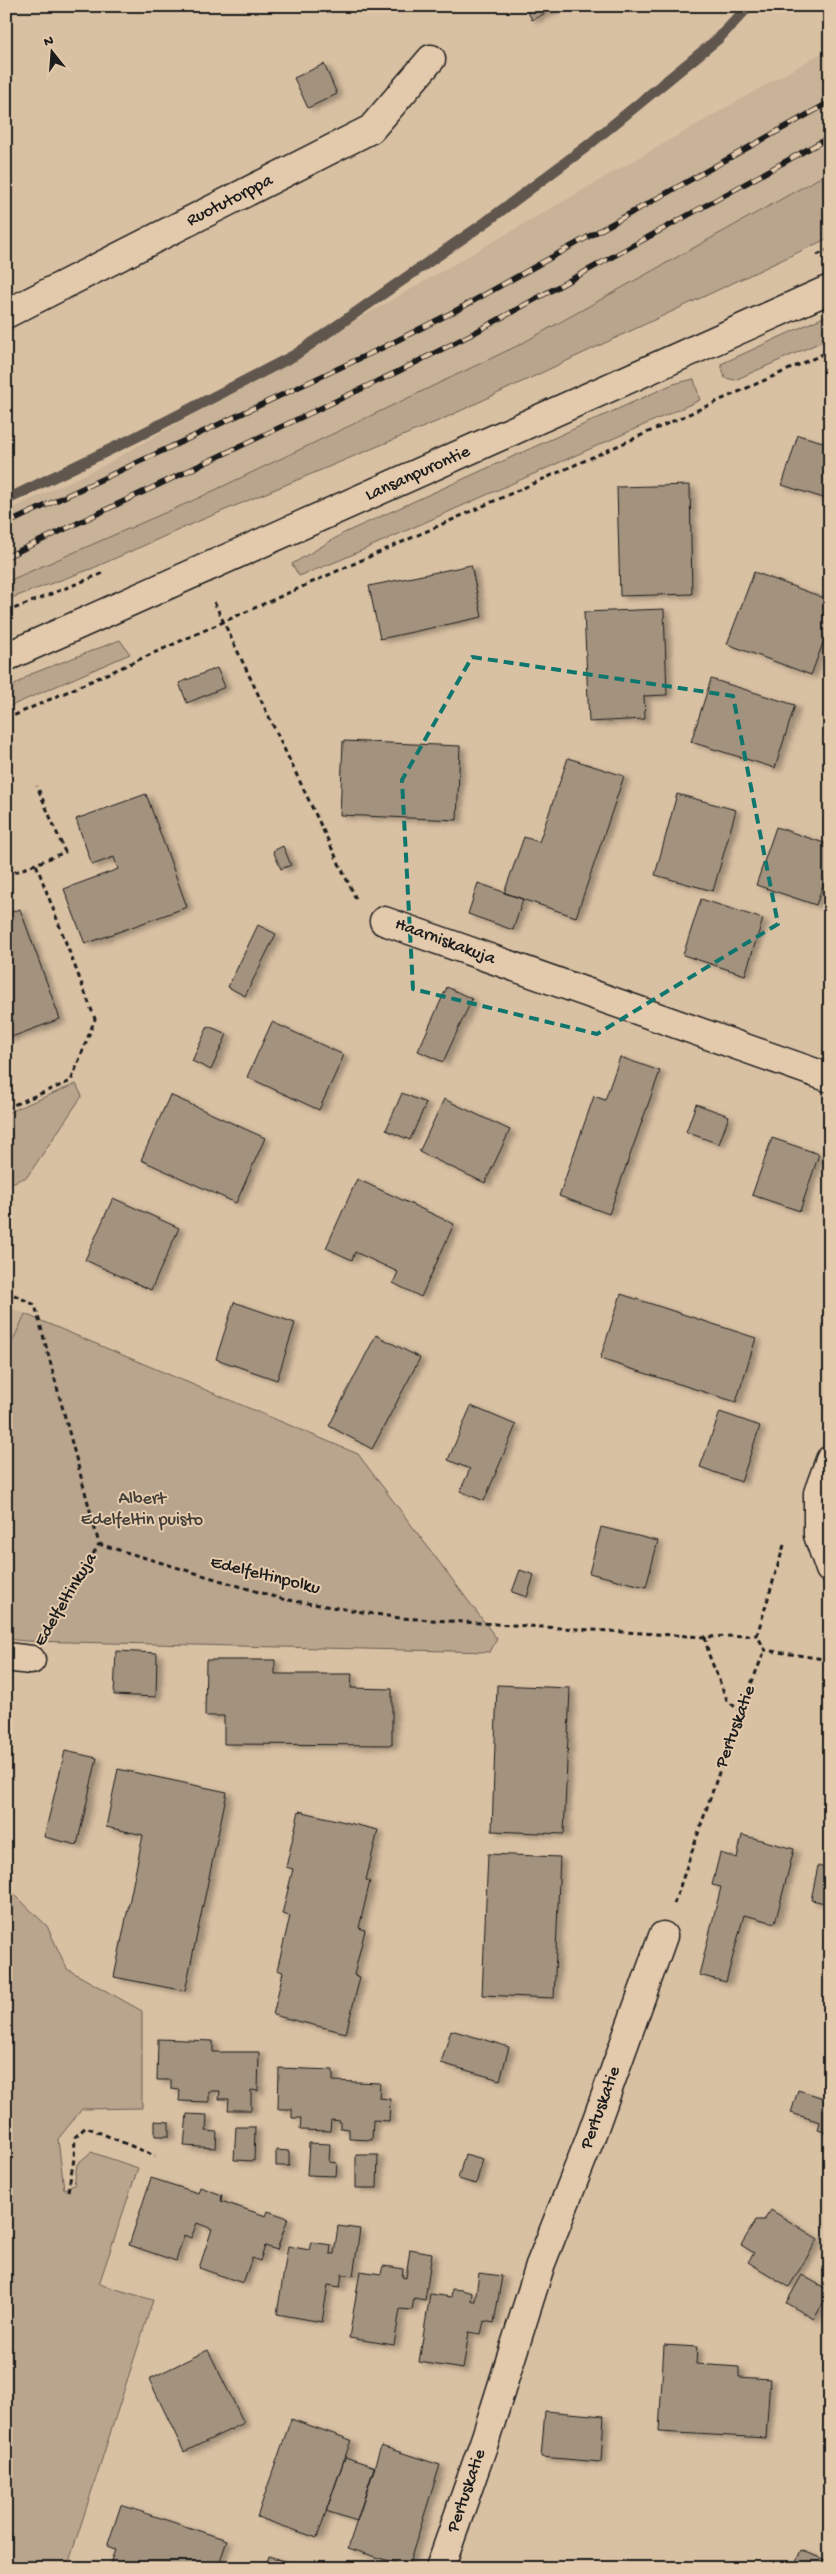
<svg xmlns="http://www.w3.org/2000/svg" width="836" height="2574" font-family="'Gochi Hand',sans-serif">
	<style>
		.built { fill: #c8b298 }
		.green { fill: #b9a48d; stroke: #6a6054 }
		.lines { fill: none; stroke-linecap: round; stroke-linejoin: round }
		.stream { stroke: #60574d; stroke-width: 11 }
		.building { fill: #a3927e; stroke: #1c1c1c; filter: url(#shadow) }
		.minor-casing { stroke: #1c1c1c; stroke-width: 31 }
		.path { stroke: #1c1c1c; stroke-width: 3; stroke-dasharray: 5 4; stroke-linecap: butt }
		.minor { stroke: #e4caac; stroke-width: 28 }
		.rail-casing { stroke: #1c1c1c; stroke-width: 5.5 }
		.rail { stroke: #e4caac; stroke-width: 4; stroke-dasharray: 11; stroke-linecap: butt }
		.marked { fill: none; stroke: #0f766e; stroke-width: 4; stroke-dasharray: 10 6; stroke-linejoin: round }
		.labels { text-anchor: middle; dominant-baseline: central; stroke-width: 4; stroke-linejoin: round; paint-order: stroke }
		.street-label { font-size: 18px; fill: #1c1c1c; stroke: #e4caac }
		.park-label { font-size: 18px; fill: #433e38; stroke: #e4caac }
	</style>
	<defs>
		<filter id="shadow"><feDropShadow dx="5.5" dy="3" stdDeviation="2.5" flood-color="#0004"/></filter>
	</defs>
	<rect width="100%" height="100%" fill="#d8c0a3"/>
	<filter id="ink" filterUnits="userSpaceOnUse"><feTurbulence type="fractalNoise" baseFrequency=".02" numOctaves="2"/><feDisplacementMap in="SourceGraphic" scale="10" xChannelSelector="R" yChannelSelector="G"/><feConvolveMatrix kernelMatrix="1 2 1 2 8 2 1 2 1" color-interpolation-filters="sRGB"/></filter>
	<g filter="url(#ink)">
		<path class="built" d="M830,48V172L519,345L192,501L6,582V511L103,466Z
			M6,1306L25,1314L6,1356Z"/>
		<path class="green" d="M830,172V237L818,243L443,419L199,521L91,569L6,600V582L192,501L519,345Z
			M830,314V338L735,380L725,378L721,364Z
			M694,379L700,400L338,561L299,576L292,564L344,533L673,384Z
			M120,640L130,654L6,708V691L31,674Z
			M76,1084L82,1096L27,1177L6,1185V1113Z
			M25,1314L358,1454L497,1639L490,1652L26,1641L6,1639V1356Z
			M6,1886L47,1926L67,1969L142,2011V2108L82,2109L58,2139L64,2189L74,2185L77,2164L91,2152L138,2168L99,2284L153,2300L67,2568H6Z"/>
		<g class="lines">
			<path class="stream" d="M6,500L134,438L295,355L486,222L586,147L719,38L749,6"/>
		</g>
		<path class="building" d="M525,6H559L532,20Z
			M324,64L337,94L308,108L294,78Z
			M798,435L830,444V500L782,485Z
			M690,485L692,594L620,596L617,487Z
			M471,565L482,617L380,639L369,586Z
			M754,572L830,600V624L811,675L727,644Z
			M664,609L667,695L644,696L645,719L589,722L584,612Z
			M217,668L225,687L187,703L179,683Z
			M711,679L795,705L775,768L691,742Z
			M343,741L460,746L457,820L340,815Z
			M568,758L624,776L576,917L504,893L524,837L539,842Z
			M146,794L187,907L85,944L64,889L118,869L114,857L92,865L76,819Z
			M677,794L736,810L713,891L655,875Z
			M776,827L830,845V865L816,905L756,885Z
			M283,846L291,865L281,869L273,851Z
			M478,883L523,899L513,930L468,914Z
			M701,899L763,919L745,975L683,955Z
			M20,909L60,1019L6,1039V914Z
			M258,925L276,934L245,996L228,987Z
			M447,987L472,999L443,1062L418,1051Z
			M272,1022L344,1055L319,1110L247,1077Z
			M208,1026L227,1034L211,1070L192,1061Z
			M620,1057L660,1071L609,1214L559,1196L594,1096L605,1100Z
			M402,1093L426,1103L410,1140L386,1130Z
			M170,1095L265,1138L236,1203L141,1160Z
			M444,1099L510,1130L485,1183L419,1152Z
			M696,1104L729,1116L719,1144L686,1132Z
			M772,1138L819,1154L800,1211L752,1195Z
			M357,1179L454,1224L421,1297L393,1283L398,1272L355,1252L352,1260L326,1248Z
			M113,1198L179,1228L151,1290L85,1260Z
			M621,1294L756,1338L736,1402L600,1359Z
			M234,1302L295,1323L277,1380L216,1359Z
			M376,1335L420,1358L372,1449L329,1426Z
			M471,1406L516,1425L484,1501L460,1491L470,1469L448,1460Z
			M720,1412L760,1426L741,1482L700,1467Z
			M601,1527L658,1541L646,1587L589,1573Z
			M520,1570L534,1575L527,1597L512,1592Z
			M116,1651L157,1653L156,1697L114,1695Z
			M206,1660H275V1674H352L351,1688L392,1689V1745L224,1744V1716H205Z
			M497,1685L570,1688L564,1834L492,1831Z
			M65,1751L97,1758L77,1845L44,1837Z
			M118,1769L227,1792L185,1991L114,1977L143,1835L106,1827Z
			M299,1811L378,1830L366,1880L370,1881L359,1928L365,1930L354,1975L360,1977L346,2033L273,2015L283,1972L277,1970L290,1916L282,1914L293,1869L286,1867Z
			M742,1835L794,1849L775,1923L744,1915L726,1982L699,1975L721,1887L712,1885L720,1853L737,1858Z
			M488,1854L560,1857L554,1998L482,1995Z
			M818,1866L830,1869V1904L811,1900Z
			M451,2030L509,2047L500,2080L441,2063Z
			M158,2039L213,2041V2052H259L258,2091L251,2090V2110H228L229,2099H219L220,2091H209V2102L179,2101L180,2090L171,2089V2080H157Z
			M279,2068L333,2070V2081L380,2083L379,2098L390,2099L389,2121L373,2120L372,2140L349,2139V2129L340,2128V2121L331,2120L330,2131L300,2130L301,2118H292V2109H278Z
			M798,2090L830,2100V2134L818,2130L820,2122L791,2113Z
			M187,2114L207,2115L206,2131L217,2132L216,2148L184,2146Z
			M155,2121L169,2122V2136H155Z
			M236,2127H255L254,2161L234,2160Z
			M309,2143L330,2144L329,2162L337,2163L336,2176L307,2175Z
			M276,2150L289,2151V2166H276Z
			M465,2154L483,2159L476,2184L458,2179Z
			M356,2155H378L377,2188H356Z
			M151,2178L198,2193L200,2187L222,2195L221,2201L266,2216L268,2211L288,2218L277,2250L265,2246L260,2261L252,2258L243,2283L199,2268L212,2229L197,2223L191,2238L184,2235L176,2261L129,2245Z
			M771,2210L818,2239L789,2287L748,2262L754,2253L741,2245L756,2220H764Z
			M338,2226L360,2229L353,2276L342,2274L340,2287L328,2285L322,2322L277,2314L288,2246L309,2250L311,2242L331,2245L330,2254H334Z
			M410,2249L432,2253L425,2300L414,2298L412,2310L400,2309L394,2345L349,2338L360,2271L381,2274L383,2266L392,2267L403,2269L402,2277L406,2278Z
			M479,2273L502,2276L494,2323L484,2321L481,2334L469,2332L463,2369L419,2362L430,2294L451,2297L452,2289L462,2290L472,2293L471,2301H475Z
			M802,2275L830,2291L814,2319L786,2303Z
			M664,2345L697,2347L696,2364L739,2367V2377L770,2379L766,2438L659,2432Z
			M208,2350L244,2423L184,2452L149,2379Z
			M545,2411L604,2416L601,2462L541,2457Z
			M291,2419L351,2440L317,2538L257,2517Z
			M381,2446L440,2465L408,2567L348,2548Z
			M345,2457L375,2467L357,2521L326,2511Z
			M121,2505L227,2540L218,2568L109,2566L115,2550L107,2547Z
			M801,2550L830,2562V2568H793Z
			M269,2556L303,2568H265Z"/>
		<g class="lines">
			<g class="minor-casing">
				<path id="minor" d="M6,314L371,129L431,59
					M6,657L830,289
					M384,921L830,1078
					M830,1460L818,1493V1535L830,1569
					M6,1657L31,1660
					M440,2568L486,2437L541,2263L590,2139L663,1936"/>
			</g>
			<path class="path" d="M817,255L830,249
				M214,602L357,901
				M6,612L106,572
				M6,719L830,351
				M6,876L65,852L37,786
				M6,1108L71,1081L95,1019L36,864
				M6,1291L35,1305L99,1544L282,1599L400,1618L705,1637L757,1635
				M784,1545L757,1635L765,1650L830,1660
				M48,1632L99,1544
				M705,1637L709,1655L727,1700L740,1711
				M674,1904L740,1711L765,1650
				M68,2191L74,2159L75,2137L86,2127L155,2156"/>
			<use href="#minor" class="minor"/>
			<g class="rail-casing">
				<path id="rail" d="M6,524L384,347L457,310L830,102
					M6,557L397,372L472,334L830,137"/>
			</g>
			<use href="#rail" class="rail"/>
		</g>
	</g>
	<path class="marked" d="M472,657L733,696L778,924L597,1034L413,989L402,780Z"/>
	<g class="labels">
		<g class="street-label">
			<text transform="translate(230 201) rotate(-27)">Ruotutorppa</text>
			<text transform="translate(418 474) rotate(-24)">Lansanpurontie</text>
			<text transform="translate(445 942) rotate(20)">Haarniskakuja</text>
			<text transform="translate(265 1576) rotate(14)">Edelfeltinpolku</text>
			<text transform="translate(66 1600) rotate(-59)">Edelfeltinkuja</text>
			<text transform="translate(736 1727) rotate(-70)">Pertuskatie</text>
			<text transform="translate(601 2108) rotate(-70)">Pertuskatie</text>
			<text transform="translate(467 2491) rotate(-71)">Pertuskatie</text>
		</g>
		<g class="park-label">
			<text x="142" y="1499">Albert<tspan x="142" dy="21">Edelfeltin puisto</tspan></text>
		</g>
	</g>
	<rect width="836" height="2574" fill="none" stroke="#e4caac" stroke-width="25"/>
	<rect x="12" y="12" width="811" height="2549" fill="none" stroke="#1c1c1c" stroke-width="2" filter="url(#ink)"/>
	<g transform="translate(52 52) rotate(343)" stroke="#e4caac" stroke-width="4" paint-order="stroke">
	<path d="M0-4L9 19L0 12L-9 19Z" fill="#1c1c1c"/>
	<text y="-8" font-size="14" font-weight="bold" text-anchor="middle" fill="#1c1c1c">N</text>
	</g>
</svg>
